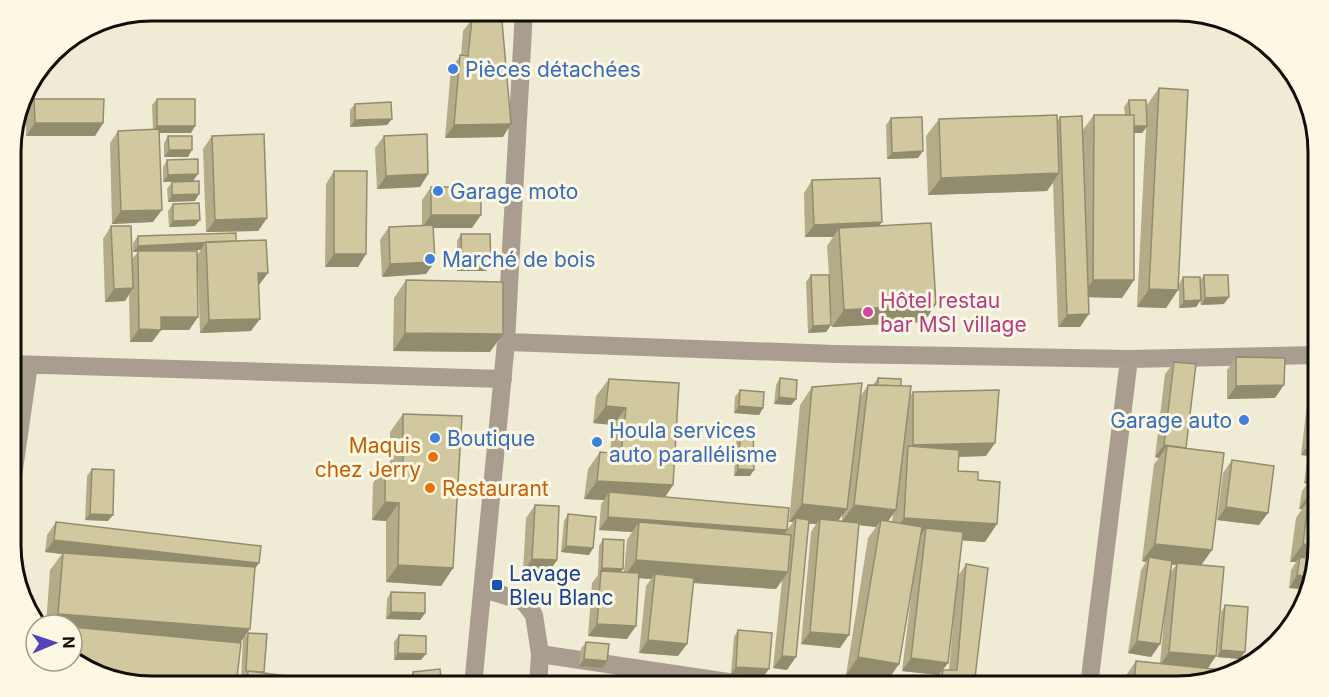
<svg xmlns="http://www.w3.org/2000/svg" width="1329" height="697" font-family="Inter,sans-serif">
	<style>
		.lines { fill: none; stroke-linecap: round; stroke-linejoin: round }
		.minor { stroke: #a89d8e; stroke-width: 18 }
		.wall { fill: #b4ac89; fill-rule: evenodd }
		.shaded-wall { fill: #928c6f }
		.building { fill: #d1c89f; stroke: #928c6f; stroke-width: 1.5 }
		.shop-dot { fill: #3f7fe0; stroke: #fdf8e3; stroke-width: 2 }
		.hotel-dot { fill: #d1479c; stroke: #fdf8e3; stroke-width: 2 }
		.food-dot { fill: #e8710a; stroke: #fdf8e3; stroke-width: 2 }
		.transit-dot { fill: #1a4fb4; stroke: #fdf8e3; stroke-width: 2 }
		.labels { text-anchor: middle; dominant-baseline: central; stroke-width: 6; stroke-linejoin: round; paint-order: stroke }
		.shop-label { font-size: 21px; fill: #366cbe; stroke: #fdf8e3; text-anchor: start }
		.hotel-label { font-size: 21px; fill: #b23c85; stroke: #fdf8e3; text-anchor: start }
		.food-label { font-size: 21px; fill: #c56008; stroke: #fdf8e3; text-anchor: end }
		.transit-label { font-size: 21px; fill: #164399; stroke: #fdf8e3; text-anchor: start }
		.rim { fill: none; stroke: #100e07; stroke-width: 3 }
	</style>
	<rect width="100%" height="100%" fill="#f0ebd5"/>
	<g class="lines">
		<path class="minor" d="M506,342L836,354L1129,359L1318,355
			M11,364L503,379
			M12,483L29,365
			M483,589L523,601L534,615L540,654L755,686
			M473,686L506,342L524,10
			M538,686L540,654
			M1089,686L1129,359"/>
	</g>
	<path class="wall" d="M1164,10H1177L1205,19L1164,17Z
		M472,19L503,137L445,138L451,68L461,55L463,31Z
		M1159,88L1179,284L1183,277L1200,281L1204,275L1224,304L1201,305L1200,301L1196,307L1179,308V287L1178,290L1166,308L1137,307L1146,128L1142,133H1134V280L1122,298L1088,297L1080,327H1058L1053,183L1047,191L928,195L926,136L939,119L1058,120L1060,117L1082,131L1094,115H1125L1124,107L1129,100L1147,113V105Z
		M34,99L103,123L95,136H26V112Z
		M157,99L191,133H159L153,222L112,224L110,143L118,131L153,129L152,105Z
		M355,104L392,119L387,125L350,127V110Z
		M891,118L918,158L887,159L886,125Z
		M168,136L188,157H164V143Z
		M212,136L267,218L258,231L206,232L203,149Z
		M384,136L428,174L420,187L377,189L375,148Z
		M167,160L193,181L163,182V167Z
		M334,171L366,254L358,267H325L326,184Z
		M812,180L880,226L936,304L924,322L832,327L829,284L831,325L826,332L808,333L806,282L811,275H829L827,246L833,237H805L804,193Z
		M172,182L195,201L168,202L167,189Z
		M431,187L472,228H433L426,274L382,277L380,240L389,227L422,225V200Z
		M173,204L195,226L169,227L168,211Z
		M111,226L132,259L138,252H133V243L138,236L236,241L259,285L251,331L200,333L198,271V317L189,330H161L152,342H130L129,294L125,301L105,302L103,239ZM201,250L198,254L165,251Z
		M461,234L491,264L486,271H457V241Z
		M406,280L490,352L393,351L394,298Z
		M1236,357L1275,398L1227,399V370Z
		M1174,362L1186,449L1212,550L1201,565L1216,656L1208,668L1186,686H1126L1127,674L1136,661L1160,663L1166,601L1160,644L1151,657L1128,653L1141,570L1146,562L1142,561L1154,464L1159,458L1155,457L1165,374ZM1171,565H1176L1170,573Z
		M780,378L796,399L791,405L774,404L776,385Z
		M878,378L901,386L910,396L913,392L986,456L959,457L958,471L978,480L985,542L962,540L958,576L966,564L974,686H934V683L943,670H949L955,602L939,675L902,671L913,581L899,664L887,681L846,675L868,538L876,527L859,525L840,648L801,644L811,532L816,524H809L787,670L773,668L782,580L776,589L693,583L678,656L639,653L646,586L651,579L639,578L627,639L588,636L592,583L598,575L599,546L603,539L621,572H624L627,540L632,532L599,530L601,504L604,500L584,499L588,469L600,452L610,453L613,425L593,423L596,396L609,379L673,485L665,497L787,530L793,522H789L800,405L812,387L860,397L868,385H873ZM893,514L892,522L888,521ZM842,515V521H838Z
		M1318,382V545L1289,588L1291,570L1296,562H1290L1296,518L1302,509H1299L1302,491L1307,484L1304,483L1307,461L1310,456L1301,455L1308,396Z
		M740,390L763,408L759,415L734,413L735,397Z
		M403,414L453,568L441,586L386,582V521L372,520L373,483L385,465H390V432Z
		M741,426L750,476H734L737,432Z
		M1232,460L1259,525L1217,520L1223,473Z
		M92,469L108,521L85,520L87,476Z
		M535,505L557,560L548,573L523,572L526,518Z
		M568,514L593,548L589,555L561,552L564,521Z
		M56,522L259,563L255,568L72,625H46L50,570L62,554L45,552L47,535Z
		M391,592L425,613L420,620L386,619L387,599Z
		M1225,605L1240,659L1217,657L1221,612Z
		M738,630L764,676L731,674L734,637Z
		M248,633L264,673L365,686H237L243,678H241L243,639Z
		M399,635L421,660H394V642Z
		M586,642L602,668L579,666L581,649Z
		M413,672L442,686H410L409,678Z"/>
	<path class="shaded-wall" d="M1168,11H1180L1206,17L1205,19L1164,17Z
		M392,119L387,125L350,127L355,120Z
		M35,123H103L95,136H26Z
		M511,124L503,137L445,138L454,125Z
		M157,126H195L191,133H153Z
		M1147,126L1142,133H1125L1130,127Z
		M169,150H192L188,157H164Z
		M923,151L918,158L887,159L892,153Z
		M1059,173L1047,191L928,195L941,178Z
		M198,174L193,181L163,182L168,175Z
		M428,174L420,187L377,189L386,176Z
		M11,182H15L11,188Z
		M199,194L195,201L168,202L172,195Z
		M162,210L153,222L112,224L121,211Z
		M431,215H481L472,228H422Z
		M267,218L258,231L206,232L215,220Z
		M200,220L195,226L169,227L173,221Z
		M882,222L873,235L839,228L833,237H805L814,225Z
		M205,243L201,250L133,252L138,246Z
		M334,254H366L358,267H325Z
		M435,262L426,274L382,277L390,264Z
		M462,264H491L486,271H457Z
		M258,273H268L259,285Z
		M1093,280H1134L1122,298L1081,297Z
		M133,288L125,301L105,302L114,289Z
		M1149,289L1178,290L1166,308L1137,307Z
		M1229,297L1224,304L1201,305L1205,298Z
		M1201,300L1196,307L1179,308L1184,301Z
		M936,304L924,322L832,327L844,310Z
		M1089,314L1080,327H1058L1067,315Z
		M161,317H198L189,330H157H161L152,342H130L139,329Z
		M260,319L251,331L200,333L209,320Z
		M831,325L826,332L808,333L813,326Z
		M405,333L503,334L490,352L393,351Z
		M1284,385L1275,398L1227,399L1236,386Z
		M779,397L796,399L791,405L774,404Z
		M606,406L626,408L613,425L593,423Z
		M739,406L763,408L759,415L734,413Z
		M1314,437L1318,438V457L1316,448L1310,456L1301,455Z
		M995,443L986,456L908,458V452L913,445Z
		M1164,445L1186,448L1177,460L1167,446L1159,458L1155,457Z
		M738,469L754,470L750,476H734Z
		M1313,471H1318V485L1310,479L1307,484L1304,483Z
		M597,481L673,485L661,503L609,492L604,500L584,499Z
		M1308,496L1318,498V511L1308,501L1302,509H1299Z
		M385,502L399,503L386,521L372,520Z
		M802,504L847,509L834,526L820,519L816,524L795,522L796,518L793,522H789Z
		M854,505L896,510L883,528L881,520L876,527L841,523Z
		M1226,507L1268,513L1259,525L1217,520Z
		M90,514L113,515L108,521L85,520Z
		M608,517L787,530L778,543L639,522L632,532L599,530Z
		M904,518L997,524L985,542L925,538L926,528L919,538L891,536Z
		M54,540L259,563L250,575L63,553L62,554L45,552Z
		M1155,544L1212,550L1199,568L1177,563L1176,565L1149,562V557L1146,562L1142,561Z
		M1303,544L1318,546L1314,564L1300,557L1296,562H1290Z
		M566,546L593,548L589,555L561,552Z
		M532,559L557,560L548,573L523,572Z
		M636,560L788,572L776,589L654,580L655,574L651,579L624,577Z
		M398,565L453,568L441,586L386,582Z
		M602,568L623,569L618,576L601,571L598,575Z
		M1297,575L1311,577L1308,590L1289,588Z
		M391,612L425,613L420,620L386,619Z
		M58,614L250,629L238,646L72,633V625H50Z
		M597,624L636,626L627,639L588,636Z
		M810,632L849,635L840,648L801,644Z
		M648,640L687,644L678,656L639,653Z
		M1137,641L1160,644L1151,657L1128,653Z
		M1221,650L1245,652L1240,659L1217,657Z
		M1169,652L1216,656L1207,669L1160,665Z
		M398,653L426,654L421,660H394Z
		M782,656L796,657L787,670L773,668Z
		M858,657L899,664L887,681L846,675Z
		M911,658L948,663L939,675L902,671Z
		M584,659L607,661L602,668L579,666Z
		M736,667L769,669L764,676L731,674Z"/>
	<path class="building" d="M472,19L502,21L511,124L454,125L460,55L468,56Z
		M1159,88L1188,90L1178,290L1149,289Z
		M34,99H104L103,123H35Z
		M157,99H195V126H157Z
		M1129,100H1146L1147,126H1134V115H1130Z
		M391,102L392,119L355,120V104Z
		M1057,115L1059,173L941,178L939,119Z
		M1094,115H1134V280H1093Z
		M1082,116L1089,314L1067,315L1060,117Z
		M922,117L923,151L892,153L891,118Z
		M159,129L162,210L121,211L118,131Z
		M264,134L267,218L215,220L212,136Z
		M427,134L428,174L386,176L384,136Z
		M168,136H192V150H169Z
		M11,140H14L15,182H11Z
		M198,159V174L168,175L167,160Z
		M334,171H367L366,254H334Z
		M880,178L882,222L814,225L812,180Z
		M199,181V194L172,195V182Z
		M431,187H481V215H431Z
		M199,203L200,220L173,221V204Z
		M931,223L936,304L844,310L839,228Z
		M433,225L435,262L390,264L389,227Z
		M111,226H131L133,288L114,289Z
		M236,233V241L138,246V236Z
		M461,234H490L491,264H462Z
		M266,240L268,273H258L260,319L209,320L206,242Z
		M138,251H197L198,317H161V330L139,329Z
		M811,275H829L831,325L813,326Z
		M1204,275H1228L1229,297L1205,298Z
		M1183,277H1200L1201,300L1184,301Z
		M406,280L503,282V334L405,333Z
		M11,284L12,316H11Z
		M1236,357L1285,358L1284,385L1236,386Z
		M1174,362L1196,364L1186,448L1164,445Z
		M780,378L797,380L796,399L779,397Z
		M878,378L901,379V386L878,385Z
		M609,379L679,383L673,485L597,481L600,452L621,454L626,408L606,406Z
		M862,383L847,509L802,504L812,387Z
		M868,385L911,386L896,510L854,505Z
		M740,390L764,392L763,408L739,406Z
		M999,390L995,443L913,445V392Z
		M1318,400V438L1314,437Z
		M403,414L462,416L453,568L398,565L399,503L385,502V465H403Z
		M741,426H753L754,470L738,469Z
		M908,446L959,450L958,471L978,472V480L1000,482L997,524L904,518Z
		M1167,446L1224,453L1212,550L1155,544Z
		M1316,448H1318V471H1313Z
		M1232,460L1274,466L1268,513L1226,507Z
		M92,469L114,470L113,515L90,514Z
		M1310,479L1318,480V498L1308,496Z
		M609,492L789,508L787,530L608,517Z
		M1308,501L1318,502V546L1303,544Z
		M535,505L559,506L557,560L532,559Z
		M568,514L596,517L593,548L566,546Z
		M796,518L809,520L796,657L782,656Z
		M820,519L859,523L849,635L810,632Z
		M881,520L922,527L899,664L858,657Z
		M56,522L261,546L259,563L54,540Z
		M639,522L791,535L788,572L636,560Z
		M926,528L963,532L948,663L911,658Z
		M603,539L624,540L623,569L602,568Z
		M63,553L255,567L250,629L58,614Z
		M1149,557L1172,561L1160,644L1137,641Z
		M1300,557L1315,559L1311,577L1297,575Z
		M1177,563L1224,567L1216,656L1169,652Z
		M966,564L988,568L974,686H940L943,670H957Z
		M601,571L639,573L636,626L597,624Z
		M655,574L694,578L687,644L648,640Z
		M391,592L425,593V613L391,612Z
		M1225,605L1248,607L1245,652L1221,650Z
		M72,627L241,643L236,686L152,687L89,672L72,657Z
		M738,630L772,633L769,669L736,667Z
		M248,633L267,634L264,672L246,671Z
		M399,635L426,636V654L398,653Z
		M586,642L609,644L607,661L584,659Z
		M1136,661L1232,671L1186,686H1134Z
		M440,669L442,686H415L413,672Z
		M248,671L365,686H247Z"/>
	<g class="shop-dot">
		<circle cx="453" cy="69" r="6"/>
		<circle cx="438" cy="191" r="6"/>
		<circle cx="430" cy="259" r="6"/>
		<circle cx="1244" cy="420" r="6"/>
		<circle cx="435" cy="438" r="6"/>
		<circle cx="597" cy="442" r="6"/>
	</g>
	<circle class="hotel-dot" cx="868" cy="312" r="6"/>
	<g class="food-dot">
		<circle cx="433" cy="457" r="6"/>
		<circle cx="430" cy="488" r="6"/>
	</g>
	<rect class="transit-dot" x="491" y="579" width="12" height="12" rx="3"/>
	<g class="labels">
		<g class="shop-label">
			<text x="465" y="69">Pièces détachées</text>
			<text x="450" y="191">Garage moto</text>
			<text x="442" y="259">Marché de bois</text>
			<text x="1232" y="420" text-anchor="end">Garage auto</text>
			<text x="609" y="430">Houla services<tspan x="609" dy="24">auto parallélisme</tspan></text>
			<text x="447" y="438">Boutique</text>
		</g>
		<g class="hotel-label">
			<text x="880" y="300">Hôtel restau<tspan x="880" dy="24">bar MSI village</tspan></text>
		</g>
		<g class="food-label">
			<text x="421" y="445">Maquis<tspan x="421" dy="24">chez Jerry</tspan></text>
			<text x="442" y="488" text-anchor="start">Restaurant</text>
		</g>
		<g class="transit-label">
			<text x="509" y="573">Lavage<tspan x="509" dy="24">Bleu Blanc</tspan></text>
		</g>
	</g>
	<path d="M0 0H1329V697H0ZM152 21H1177A131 131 0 0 1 1308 152V545A131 131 0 0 1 1177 676H152A131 131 0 0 1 21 545V152A131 131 0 0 1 152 21Z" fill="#fdf8e3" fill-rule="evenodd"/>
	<path class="rim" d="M152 21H1177A131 131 0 0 1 1308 152V545A131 131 0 0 1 1177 676H152A131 131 0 0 1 21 545V152A131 131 0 0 1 152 21Z"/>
	<g transform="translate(54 643) rotate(88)"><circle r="28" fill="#fdf8e3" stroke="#9e9a8b" stroke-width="1.5"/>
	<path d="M0-4.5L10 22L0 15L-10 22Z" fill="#5343bb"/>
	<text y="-9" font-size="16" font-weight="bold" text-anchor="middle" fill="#100e07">N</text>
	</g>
</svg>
